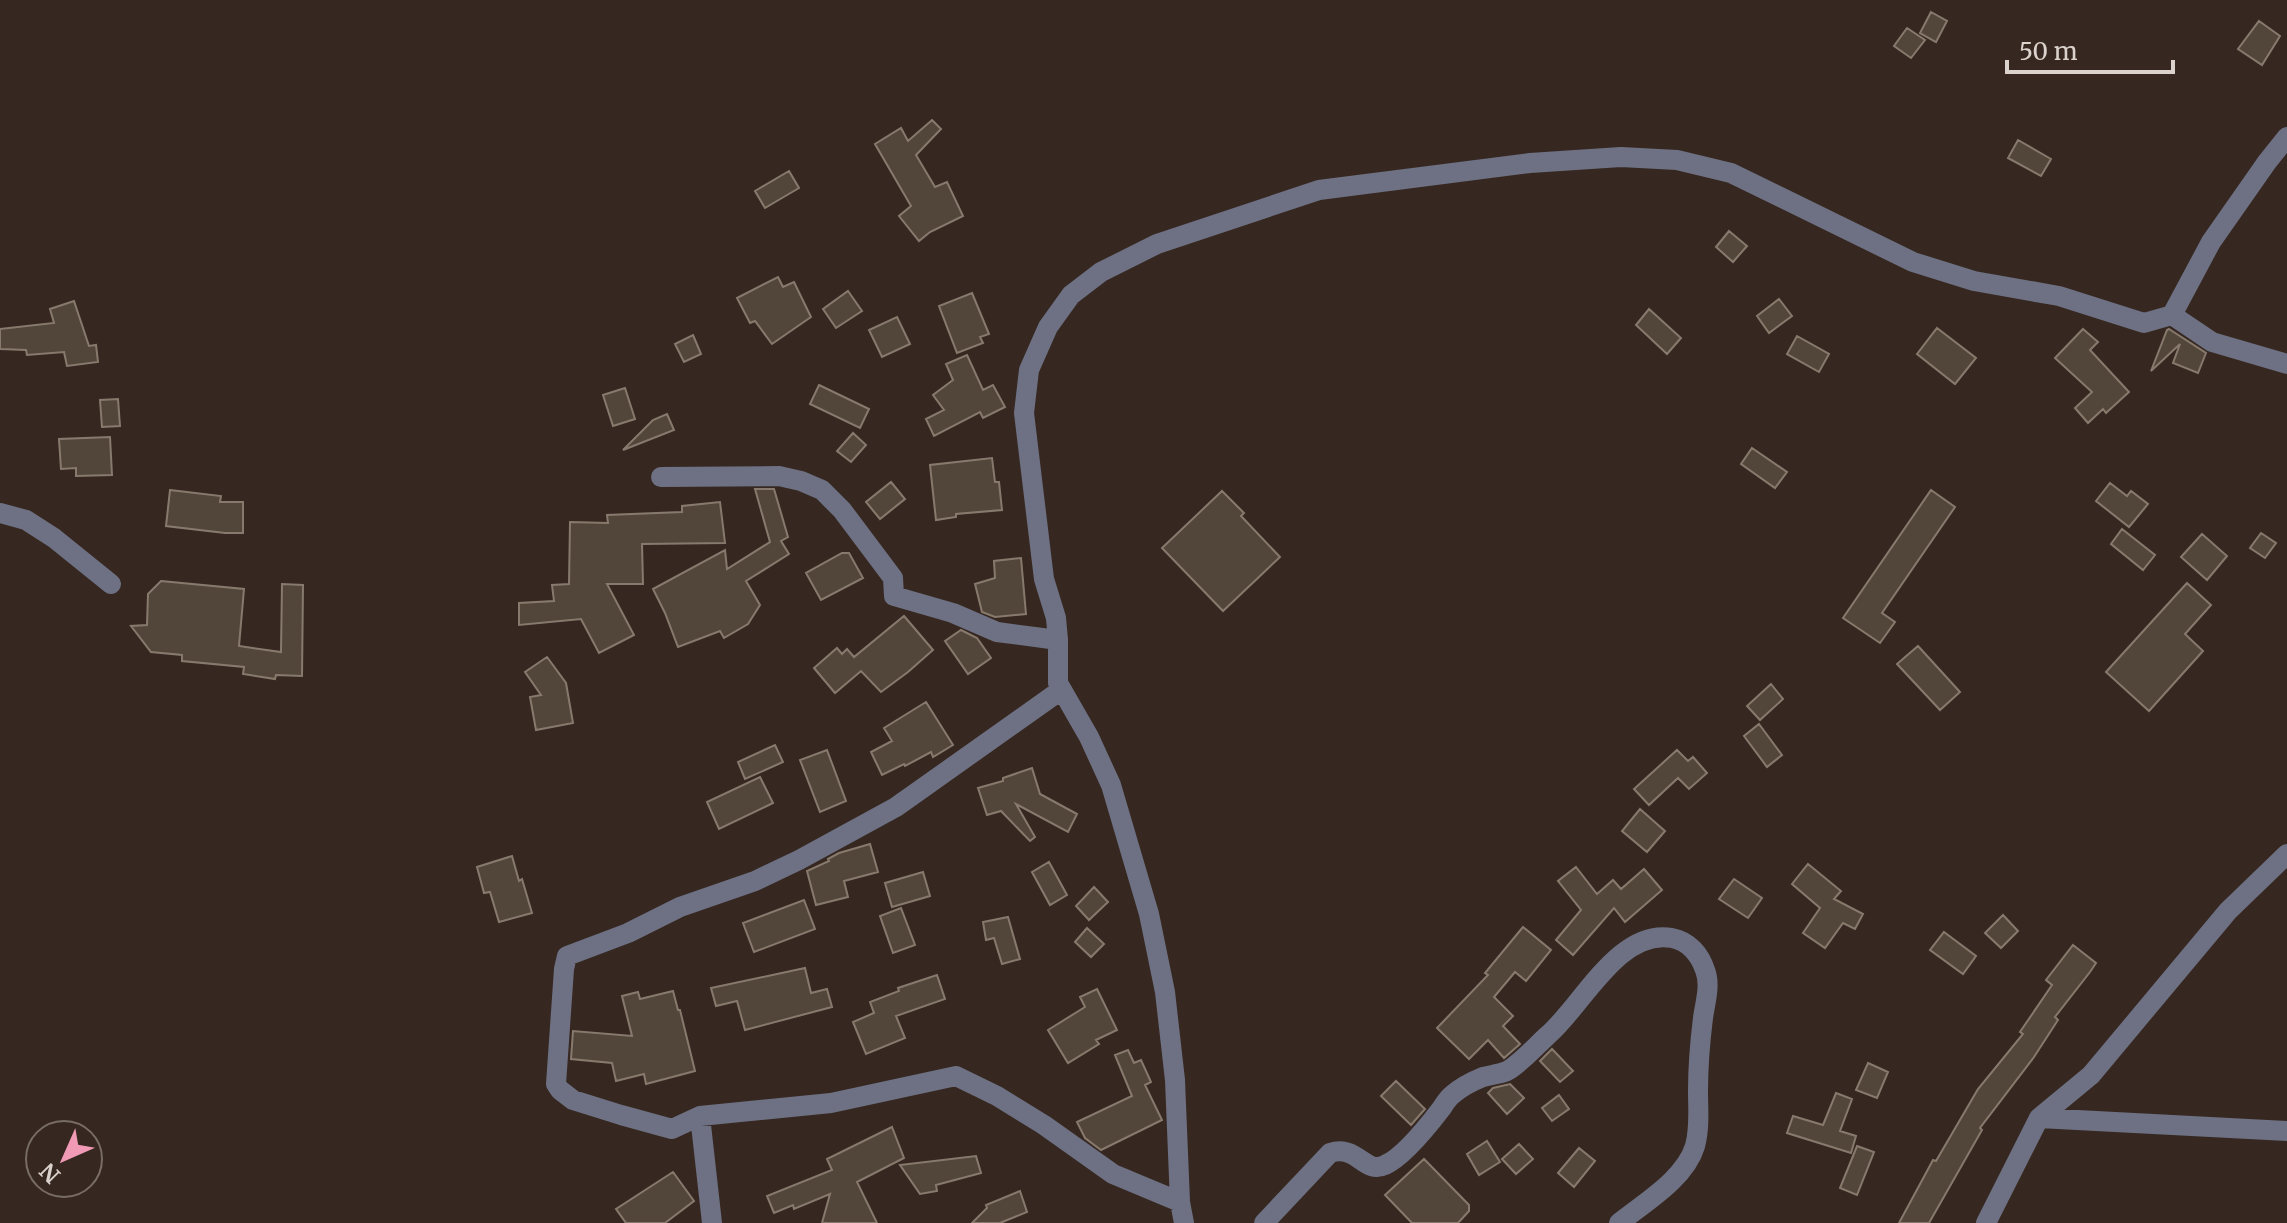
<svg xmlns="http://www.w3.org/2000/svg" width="2287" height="1223" font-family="Merriweather,serif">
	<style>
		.building { fill: #52463b; stroke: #877a6d; stroke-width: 2 }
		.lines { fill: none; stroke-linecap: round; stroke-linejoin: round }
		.minor { stroke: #6e7183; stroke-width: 20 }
	</style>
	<rect width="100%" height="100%" fill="#362821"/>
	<path class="building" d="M1931,12L1947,21L1936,42L1920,33Z
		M2259,21L2280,36L2262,65L2238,49Z
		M1907,28L1925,40L1911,58L1894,46Z
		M932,120L941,129L916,155L935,187L947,182L963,216L930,232L919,241L899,216L911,206L875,144L901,128L908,141Z
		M2018,140L2051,159L2041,176L2008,158Z
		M789,171L799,188L765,208L755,191Z
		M1729,231L1747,246L1733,262L1716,247Z
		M778,277L783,287L794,282L811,317L772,344L755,321L750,323L737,298Z
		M848,291L862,311L836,328L823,309Z
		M972,293L989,334L980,337L983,343L957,353L939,306Z
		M1779,299L1792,316L1769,333L1757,316Z
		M74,301L89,346L96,345L98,362L67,366L64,352L27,355L26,350L0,349V329L54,323L50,309Z
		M1649,309L1681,338L1667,354L1636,325Z
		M897,317L910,344L882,357L869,330Z
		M1937,328L1976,358L1955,384L1917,354Z
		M2083,329L2098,342L2090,350L2129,392L2106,413L2103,409L2088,423L2075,408L2092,392L2055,358Z
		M2169,329L2206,353L2198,373L2173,363L2180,344L2151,371L2167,330Z
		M693,335L701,354L684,362L675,344Z
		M1797,336L1829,354L1819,372L1787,354Z
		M967,355L983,390L993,385L1005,407L983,418L980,412L934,436L926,419L944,410L933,395L953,380L946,364Z
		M819,385L869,409L860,428L810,404Z
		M625,388L635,419L613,426L603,395Z
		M118,399L120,426L102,427L100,400Z
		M667,414L674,430L623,450L653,420Z
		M853,433L866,445L851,462L837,451Z
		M110,437L112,475L76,476V468L61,469L59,439Z
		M1752,448L1787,472L1775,488L1741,464Z
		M992,458L995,482H999L1002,510L956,514V517L936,520L930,465Z
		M891,482L905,499L880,519L866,502Z
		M2110,483L2127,496L2131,491L2148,504L2129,527L2096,501Z
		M755,489H774L788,537L781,541L789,554L746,581L760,605L748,624L724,638L720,631L678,647L665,613L653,589L725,550L727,569L770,542Z
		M170,490L221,496L220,502H243V533H225L166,526Z
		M1931,490L1955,507L1882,613L1895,622L1880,643L1843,618Z
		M1222,491L1244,513L1241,516L1280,557L1223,611L1162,548Z
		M720,502L725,543L642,544L643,584H607L634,635L599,653L581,619L519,625V603L554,601L552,585L569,584L570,522L608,523L607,515L682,512V506Z
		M2122,529L2155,555L2143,570L2111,544Z
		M2261,533L2276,543L2265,558L2250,548Z
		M2202,534L2227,556L2207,580L2181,557Z
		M842,553H849L863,578L821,600L806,573Z
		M1021,558L1026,614L995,617L982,612L975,584L995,578L994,561Z
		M161,581L244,589L239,646L281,652L282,584L303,585L302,676L276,675L275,679L243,674L244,667L182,661V655L151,652L131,626L147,625L148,594Z
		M2187,583L2211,605L2185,634L2203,651L2149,711L2106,672Z
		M904,616L933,650L908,672L881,692L861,671L835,693L814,668L837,648L842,654L847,649L854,657Z
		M961,630L977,638L991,658L968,674L945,641Z
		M1918,646L1960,692L1940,710L1897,664Z
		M547,657L566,683L573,723L536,730L530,697L541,695L525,672Z
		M1771,684L1783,699L1760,720L1747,706Z
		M926,702L953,745L933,757L931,752L905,766L904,764L882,775L871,752L892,741L884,728Z
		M1759,724L1782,755L1767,767L1744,736Z
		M775,745L783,762L745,779L738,762Z
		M827,750L846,801L820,812L800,760Z
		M1677,750L1688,761L1693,757L1707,773L1689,789L1678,778L1649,805L1634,789Z
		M1032,768L1040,794L1077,814L1068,832L1016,804L1035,837L1030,841L1001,811L987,815L978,788L1003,781V778Z
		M760,777L773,803L719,829L707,802Z
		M1640,809L1665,831L1647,852L1622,831Z
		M870,844L878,872L844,881L848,897L816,905L807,871L829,861L828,859L839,853Z
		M512,856L519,881L522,879L532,913L499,922L490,892L484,893L477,867Z
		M1049,862L1067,895L1050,905L1032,872Z
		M1808,864L1841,891L1834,899L1863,914L1855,929L1843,923L1825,948L1803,933L1820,908L1792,884Z
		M1576,867L1597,894L1613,880L1621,889L1644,869L1662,890L1625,922L1614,908L1573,955L1556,940L1581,910L1558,881Z
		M923,872L930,896L892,907L885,883Z
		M1734,879L1762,898L1748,918L1719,899Z
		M1094,887L1108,902L1089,920L1076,906Z
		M804,900L815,929L754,952L743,923Z
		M901,908L915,945L893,953L880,916Z
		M2003,915L2018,931L2001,948L1985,933Z
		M1008,917L1020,959L1002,964L994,938L986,940L983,922Z
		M1523,927L1551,950L1526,981L1515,972L1494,997L1513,1016L1503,1026L1520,1044L1504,1058L1488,1040L1469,1059L1437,1028L1488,975L1485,973Z
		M1087,928L1104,944L1091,957L1075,942Z
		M1944,932L1976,956L1963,974L1930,950Z
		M2073,945L2096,963L2090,972L2055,1017L2058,1020L2034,1057L1980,1128L1982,1130L1929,1223H1899L1933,1160L1936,1161L1978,1089L2023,1034L2020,1032L2052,985L2046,980Z
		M805,968L811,993L827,989L832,1007L745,1030L737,1001L716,1006L711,988Z
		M937,975L945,999L896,1016L905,1038L866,1054L853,1022L874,1013L870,1002L899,991L898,988Z
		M1097,989L1117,1030L1096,1040L1099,1044L1068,1063L1048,1030L1085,1007L1080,997Z
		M673,991L678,1010H680L695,1071L646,1084L644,1074L616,1081L612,1063L571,1059L573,1031L632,1036L622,996L638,992L640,999Z
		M1552,1049L1573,1071L1560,1082L1540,1061Z
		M1128,1050L1134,1063L1141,1060L1151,1082L1145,1085L1162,1120L1101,1150L1085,1138L1077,1122L1132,1096L1115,1055Z
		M1868,1063L1888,1072L1877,1098L1856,1090Z
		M1396,1081L1425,1109L1411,1125L1381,1096Z
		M1510,1084L1524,1098L1507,1114L1488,1093L1493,1088Z
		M1836,1093L1852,1099L1840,1131L1856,1136L1851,1153L1787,1133L1793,1116L1823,1125Z
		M1559,1095L1569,1109L1552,1121L1542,1108Z
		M892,1127L904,1158L857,1182L877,1223H822L830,1194L794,1209L793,1205L774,1213L767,1196L832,1170L827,1159Z
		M1487,1141L1500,1162L1479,1175L1467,1154Z
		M1519,1144L1533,1159L1516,1174L1502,1159Z
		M1857,1146L1874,1152L1857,1195L1840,1188Z
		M1579,1148L1595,1161L1574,1187L1558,1173Z
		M976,1156L981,1173L936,1185L937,1191L920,1194L900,1165Z
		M1424,1159L1469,1205V1211L1458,1223H1412L1385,1195Z
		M673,1172L694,1201L665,1223H626L616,1209Z
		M1020,1191L1027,1212L1000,1223H972L987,1208L986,1205Z"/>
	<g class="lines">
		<path class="minor" d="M2172,315L2211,242L2267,162L2287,137
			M661,477L779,476L801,481L822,490L842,510L893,578L894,596L953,613L997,632L1058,640
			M0,513L26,520L54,538L111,584
			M1061,690L896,807L799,860L755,881L680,907L628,933L567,956L564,969L556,1084L560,1090L573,1100L621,1115L672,1129L700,1116L831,1103L956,1076L997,1096L1044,1125L1113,1174L1180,1202
			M700,1116L712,1223
			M2039,1118L2287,1131
			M1184,1223L1180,1202L1175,1080L1165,992L1149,914L1111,785L1089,737L1058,683V640L1056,618L1044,579L1024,413L1029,370L1048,327L1071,295L1101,272L1157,244L1319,190L1530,163L1621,157L1677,160L1731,173L1913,262L1974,281L2059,296L2144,323L2172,315L2212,342L2287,364
			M1264,1223L1330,1153C1358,1144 1364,1175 1385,1165C1403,1157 1428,1126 1441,1109C1444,1105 1447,1099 1452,1095C1460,1088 1473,1081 1483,1077C1491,1075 1500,1074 1507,1071C1520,1064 1537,1045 1548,1035C1582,1006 1619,928 1672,938C1689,941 1700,955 1705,970C1711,985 1705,1003 1703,1018C1700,1042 1698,1067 1698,1091C1698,1109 1700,1128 1695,1146C1685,1179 1645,1202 1619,1223
			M1986,1223L2039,1118L2091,1075L2228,911L2287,854"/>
	</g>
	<g transform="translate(64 1159) rotate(225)"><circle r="38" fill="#362821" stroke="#786c66" stroke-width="2"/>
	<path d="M0-6L14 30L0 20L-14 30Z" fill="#f09ab6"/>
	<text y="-12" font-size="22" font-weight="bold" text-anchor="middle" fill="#dbd2cd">N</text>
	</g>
	<path d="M2007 60v12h166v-12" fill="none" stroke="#dbd2cd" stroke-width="4"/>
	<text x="2019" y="60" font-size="24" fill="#dbd2cd" stroke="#362821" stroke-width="6" paint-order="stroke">50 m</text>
</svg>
